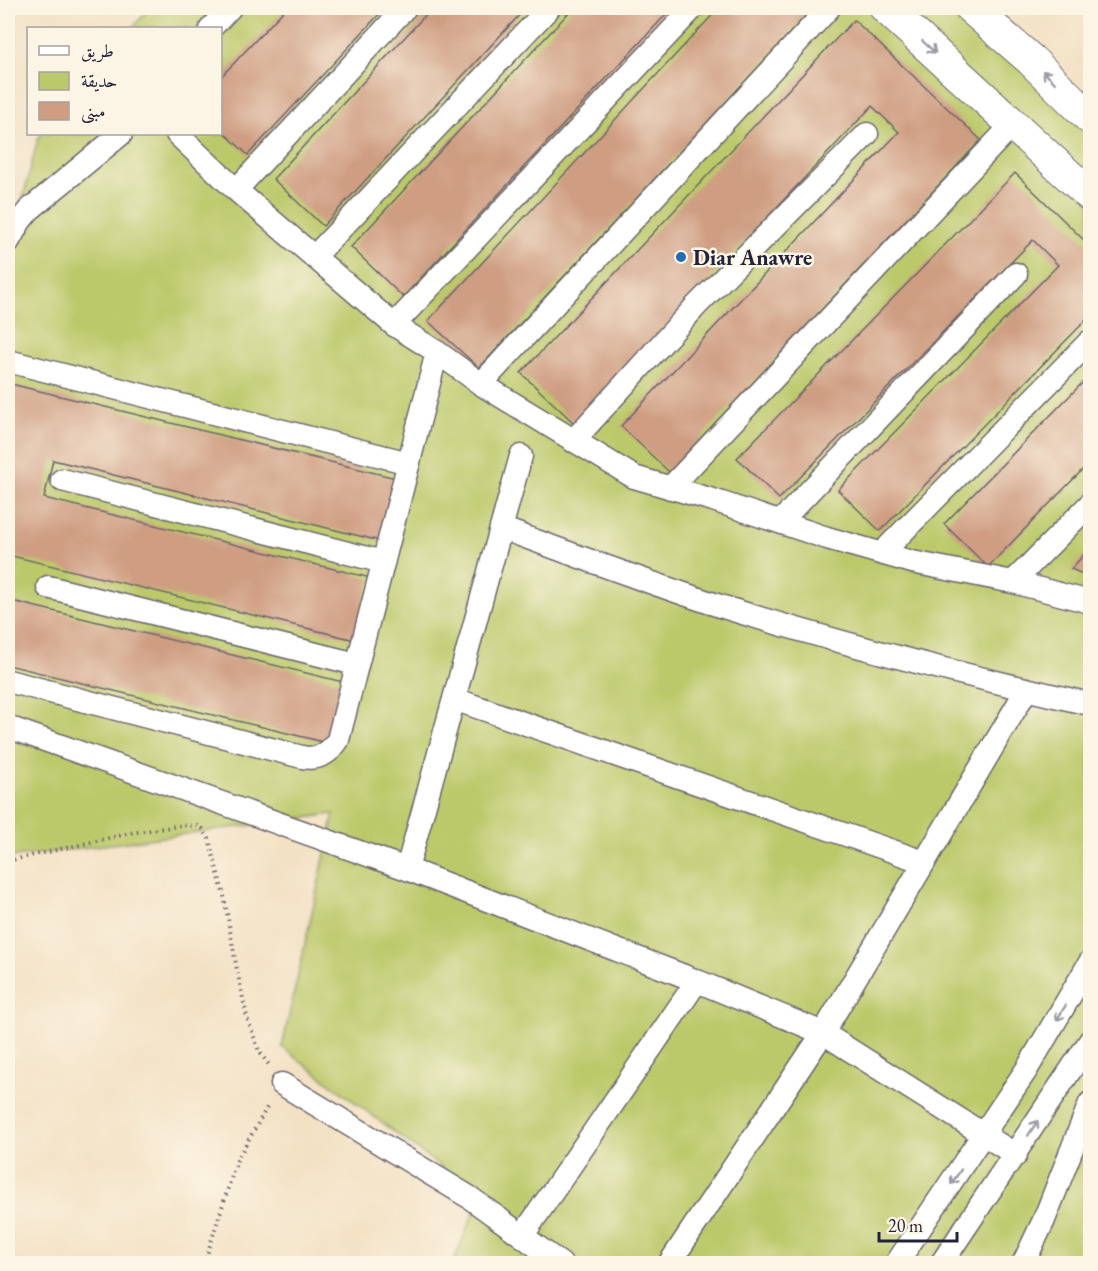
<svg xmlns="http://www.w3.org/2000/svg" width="1098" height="1271" font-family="'EB Garamond',Amiri,serif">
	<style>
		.green { fill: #bcc96b; stroke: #6f7653; stroke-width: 1.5 }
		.building { fill: #cf9e82 }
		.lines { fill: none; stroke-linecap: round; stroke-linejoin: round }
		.street-casing { stroke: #6b656b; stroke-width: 25 }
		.secondary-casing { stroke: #6b656b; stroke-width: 34 }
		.path { stroke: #6b656b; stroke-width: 4; stroke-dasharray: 1.5 4.5; stroke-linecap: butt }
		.street { stroke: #fff; stroke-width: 22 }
		.secondary { stroke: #fff; stroke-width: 32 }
		.oneway { stroke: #9c9ca7 }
		.poi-dot { fill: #1f6fb2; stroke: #fcf5e5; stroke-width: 2 }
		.labels { text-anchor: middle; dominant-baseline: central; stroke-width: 5; stroke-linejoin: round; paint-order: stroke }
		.poi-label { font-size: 22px; font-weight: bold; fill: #22223b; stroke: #fcf5e5; text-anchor: start }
	</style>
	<rect width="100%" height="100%" fill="#fcf5e5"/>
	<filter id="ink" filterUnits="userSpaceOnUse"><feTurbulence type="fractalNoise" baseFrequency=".0167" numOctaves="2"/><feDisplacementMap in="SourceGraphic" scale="12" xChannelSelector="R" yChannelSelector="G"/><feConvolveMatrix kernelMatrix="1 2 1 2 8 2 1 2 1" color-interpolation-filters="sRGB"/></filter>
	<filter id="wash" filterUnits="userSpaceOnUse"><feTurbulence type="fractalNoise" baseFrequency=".008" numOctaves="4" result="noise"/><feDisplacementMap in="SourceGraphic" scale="24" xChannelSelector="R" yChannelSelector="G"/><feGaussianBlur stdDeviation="1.35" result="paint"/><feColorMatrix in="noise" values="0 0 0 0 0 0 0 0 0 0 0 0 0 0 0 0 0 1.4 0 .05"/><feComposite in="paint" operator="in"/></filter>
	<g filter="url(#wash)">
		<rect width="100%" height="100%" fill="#f3e1c4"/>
		<path class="green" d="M150,8H975L1090,101V1263H453L480,1197L282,1047L334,814L8,858V258L38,138L41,134H220V28H132Z"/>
		<g id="blocks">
			<path class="building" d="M286,8H385L248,155L220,129V78Z
				M432,8H526L323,226L273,179Z
				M573,8H672L403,297L351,247Z
				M719,8H813L479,368L428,321Z
				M854,20L981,140L669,472L621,426L899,132L872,106L574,423L521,373Z
				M1015,173L1090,246V316L880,531L838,490L1058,265L1033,240L779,499L737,458Z
				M1090,375V462L988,567L944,524Z
				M11,384L396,478L380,541L53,460L44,498L371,578L355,640L8,555V396Z
				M1090,548V577L1071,569Z
				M8,600L343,682L328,743L8,665Z"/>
		</g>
	</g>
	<g filter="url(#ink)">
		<use href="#blocks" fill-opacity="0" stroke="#6b656b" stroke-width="1.5"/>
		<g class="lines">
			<g class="street-casing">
				<path id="street" d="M211,28L230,8
					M177,134L236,190L394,325L437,352L481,384L634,477L713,500L827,538L912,562L1013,582L1090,504
					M236,190L405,8
					M8,242L20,221L29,210L121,134
					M314,257L549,8
					M394,325L693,8
					M8,361L409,463
					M481,384L829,8
					M573,441L696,306L867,134
					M62,480L383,562
					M670,488L1014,123
					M780,522L1016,274
					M501,528C574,555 646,582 720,606C842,644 966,676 1090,704
					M882,553L1089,342
					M1013,582L1090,602
					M48,587L356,664
					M8,681L302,757C318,760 329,754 338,740L437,352
					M454,699L924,862
					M8,727L407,869L697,981L823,1033L1016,1155
					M407,869L521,456
					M282,1084L469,1197L561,1264
					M523,1235L697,981
					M669,1264L823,1033L1027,689
					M896,1264L1027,1069L1090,962
					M941,1264L1090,1041
					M1023,1264L1044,1220L1090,1103"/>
			</g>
			<g class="secondary-casing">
				<path id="secondary" d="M886,8L1090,195
					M971,8L1031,60L1090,118"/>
			</g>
			<path class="path" d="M8,861L131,833L184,825L197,826L203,829L209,839L224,896L237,970L247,1017L259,1051L269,1065
				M81,1264L205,1260
				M204,1264L237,1160L269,1104"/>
			<use href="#street" class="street"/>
			<use href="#secondary" class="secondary"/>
		</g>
		<defs><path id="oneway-shaft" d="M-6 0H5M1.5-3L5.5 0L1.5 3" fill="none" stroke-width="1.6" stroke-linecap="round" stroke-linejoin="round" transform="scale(1.5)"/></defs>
		<g class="oneway">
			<use href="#oneway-shaft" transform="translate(929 47) rotate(42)"/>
			<use href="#oneway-shaft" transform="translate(1049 77) rotate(-136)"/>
			<use href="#oneway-shaft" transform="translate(1061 1013) rotate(121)"/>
			<use href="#oneway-shaft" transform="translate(1033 1128) rotate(-57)"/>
			<use href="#oneway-shaft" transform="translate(956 1177) rotate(124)"/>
		</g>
	</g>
	<circle class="poi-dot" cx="681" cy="257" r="6"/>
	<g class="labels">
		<g class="poi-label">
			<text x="693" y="257">Diar Anawre</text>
		</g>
	</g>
	<rect width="1098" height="1271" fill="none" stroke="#fcf5e5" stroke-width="30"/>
	<rect x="27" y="27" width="195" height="108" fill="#fcf5e5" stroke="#a5a1a1" stroke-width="1.5"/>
	<rect x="39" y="46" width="30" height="9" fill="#ffffff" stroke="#a5a1a1" stroke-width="1.5"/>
	<text x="81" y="57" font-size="18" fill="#22223b">طريق</text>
	<rect x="39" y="72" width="30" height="18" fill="#bcc96b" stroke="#a5a1a1" stroke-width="1.5"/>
	<text x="81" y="87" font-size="18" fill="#22223b">حديقة</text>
	<rect x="39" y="102" width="30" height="18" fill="#cf9e82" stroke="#a5a1a1" stroke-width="1.5"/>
	<text x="81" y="117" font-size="18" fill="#22223b">مبنى</text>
	<path d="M879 1232v9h78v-9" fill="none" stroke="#22223b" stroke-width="3"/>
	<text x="888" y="1232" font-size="18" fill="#22223b" stroke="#fcf5e5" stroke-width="4.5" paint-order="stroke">20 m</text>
</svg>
